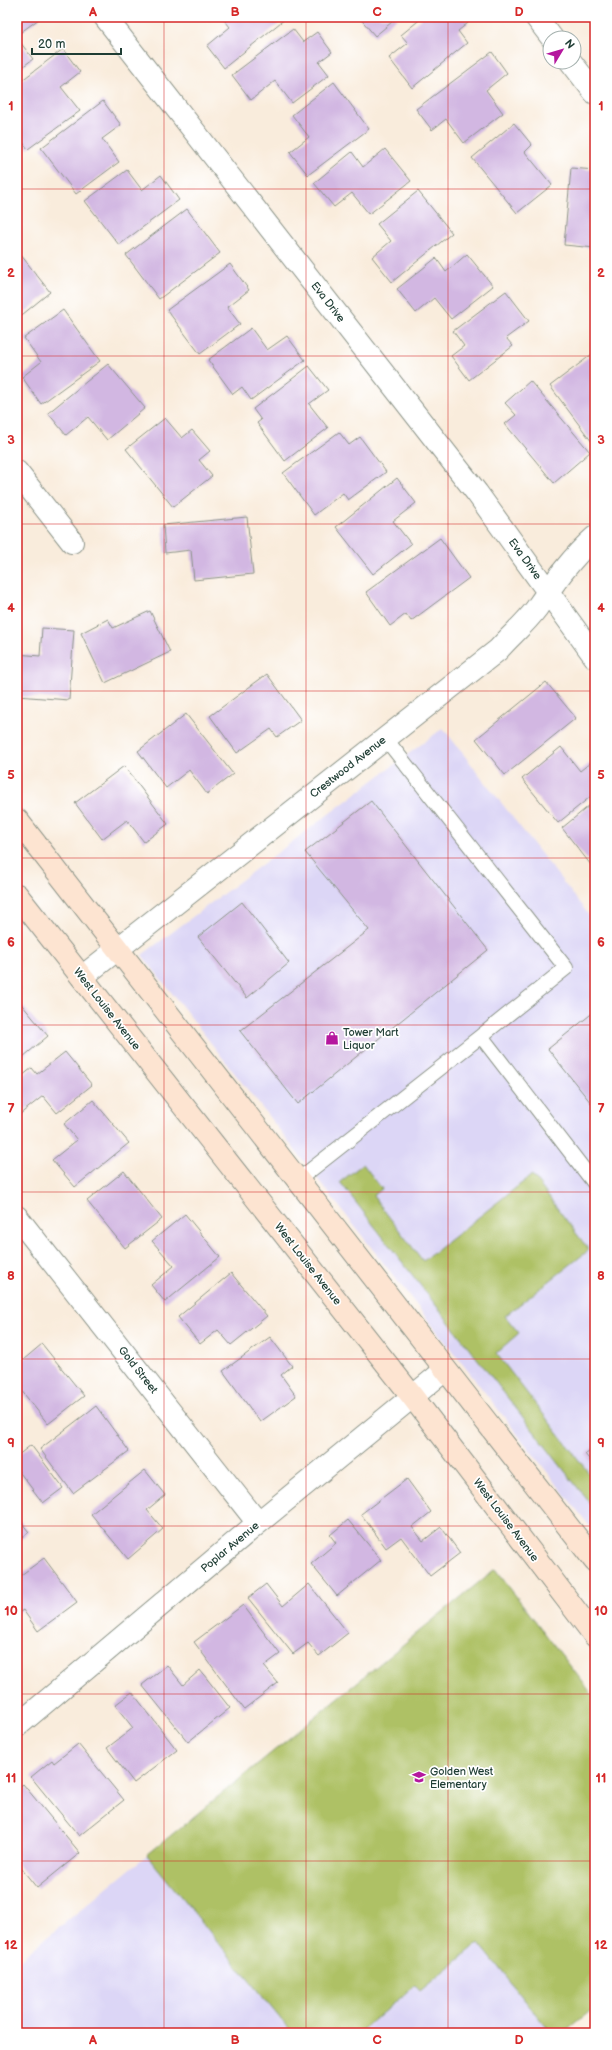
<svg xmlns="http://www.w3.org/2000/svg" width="612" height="2050" font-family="'Balsamiq Sans',sans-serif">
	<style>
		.built { fill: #dcd6f6 }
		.green { fill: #aec165; stroke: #667f4c }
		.building { fill: #d2b7e2 }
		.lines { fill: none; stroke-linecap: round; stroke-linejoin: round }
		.service-casing { stroke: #8c9488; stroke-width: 16 }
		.minor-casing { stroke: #8c9488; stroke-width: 24 }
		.secondary-casing { stroke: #8c9488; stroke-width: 24 }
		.service { stroke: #fff; stroke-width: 14 }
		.minor { stroke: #fff; stroke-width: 22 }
		.secondary { stroke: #fde4d1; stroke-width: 22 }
		.grid { fill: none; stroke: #d62828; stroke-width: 1; stroke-opacity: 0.55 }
		.labels { text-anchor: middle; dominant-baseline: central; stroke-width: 3.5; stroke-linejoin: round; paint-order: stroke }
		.street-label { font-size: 11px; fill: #1f3d34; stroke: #fff }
		.poi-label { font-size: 11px; fill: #1f3d34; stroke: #fff; text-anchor: start }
		.neatline { fill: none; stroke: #d62828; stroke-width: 1.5 }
		.grid-label { font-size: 13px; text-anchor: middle; font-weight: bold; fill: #d62828 }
	</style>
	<rect width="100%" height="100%" fill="#fff"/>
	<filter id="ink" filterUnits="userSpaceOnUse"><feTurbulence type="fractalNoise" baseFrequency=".025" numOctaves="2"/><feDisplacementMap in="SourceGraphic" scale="8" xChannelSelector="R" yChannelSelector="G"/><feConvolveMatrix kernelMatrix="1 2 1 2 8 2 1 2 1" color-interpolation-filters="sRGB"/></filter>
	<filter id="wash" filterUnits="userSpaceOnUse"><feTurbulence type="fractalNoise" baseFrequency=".012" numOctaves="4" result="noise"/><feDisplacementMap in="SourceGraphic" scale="16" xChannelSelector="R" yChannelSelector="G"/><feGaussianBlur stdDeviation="0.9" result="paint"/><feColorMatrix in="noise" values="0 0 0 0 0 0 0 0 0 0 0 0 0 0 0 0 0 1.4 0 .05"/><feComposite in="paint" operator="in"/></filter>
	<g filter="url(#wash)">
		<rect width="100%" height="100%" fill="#f9ecdc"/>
		<path class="built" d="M443,728L595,923V1533L142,955Z
			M495,1569L595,1698V2007L564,2033H17V1962Z"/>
		<path class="green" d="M363,1164L382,1189L373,1196L423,1261L532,1175L589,1250L505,1316L519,1333L496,1353L595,1481V1510L340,1182Z
			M495,1569L595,1698V2007L564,2033H551L479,1943L420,1991L415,1986L358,2033H292L147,1855Z"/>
		<g id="blocks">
			<path class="building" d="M17,17H37L39,19L17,35Z
				M222,17H286V18L224,68L207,46L230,27Z
				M359,17H398L375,36Z
				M423,17H464L468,23L458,31L467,43L412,88L389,58L408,43L401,35Z
				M293,29L303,42L317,32L332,52L319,62L329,75L292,103L275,81L251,100L232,75Z
				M17,38L33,59L17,71Z
				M63,49L80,72L61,87L80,111L28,149L17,135V84Z
				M492,52L507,73L486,90L503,113L464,143L446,119L432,130L416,109Z
				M334,82L369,129L308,175L290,152L309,137L292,115Z
				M103,101L121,125L102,139L119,162L76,194L41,148Z
				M514,123L532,145L525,152L552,185L517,213L472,158Z
				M385,149L411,181L369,214L352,193L334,207L314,183L352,152L363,167Z
				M571,168L595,170V248L564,245Z
				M127,170L142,190L161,175L179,200L119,245L85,201Z
				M418,191L452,233L392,282L372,257L391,241L377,224Z
				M187,209L220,253L159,299L126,255Z
				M17,250L50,292L17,319Z
				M467,254L493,286L451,319L434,298L416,313L397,289L436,258L446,272Z
				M230,264L249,290L227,307L240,324L200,354L167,310Z
				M506,291L529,321L506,338L513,346L469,380L451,356L464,346L453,331Z
				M63,310L100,361L41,404L22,377L41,362L24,338Z
				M251,328L267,350L287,336L305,360L251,400L242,387L233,394L208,360Z
				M595,352V446L550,386Z
				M108,364L145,408L107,440L88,417L66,435L48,413Z
				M309,366L328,390L309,404L328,428L285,461L257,423L261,420L253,409Z
				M530,381L590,452L554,483L505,424L516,415L505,403Z
				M165,418L182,438L192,430L210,451L199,460L212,476L173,507L126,449Z
				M339,432L349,445L360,437L386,472L348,500L343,493L314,515L283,473Z
				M397,478L416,503L393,521L411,544L373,574L336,527Z
				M247,517L253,574L194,580L191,550L165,553L163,525Z
				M440,538L469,578L411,621L406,614L390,626L366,592Z
				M150,611L170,652L105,683L81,633L108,619L113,628Z
				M42,628L74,630L69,700L17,696V654L40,656Z
				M267,674L301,720L277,737L271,729L237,753L210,716Z
				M546,682L576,718L505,775L476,739Z
				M186,714L233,774L207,794L189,770L166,788L138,751Z
				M561,747L580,771L595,759V793L558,823L522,779Z
				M124,766L168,824L144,842L127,820L102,839L75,803Z
				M371,801L488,950L298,1104L240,1031L369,930L305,852Z
				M595,801V870L562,828Z
				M242,902L289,963L247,998L198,937Z
				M17,999L48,1036L17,1062Z
				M595,1011V1108L548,1049Z
				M65,1052L92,1085L57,1113L43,1096L19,1115L17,1112V1080L32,1068L37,1074Z
				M93,1100L129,1143L75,1187L52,1160L77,1140L64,1124Z
				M124,1171L162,1219L125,1248L87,1201Z
				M185,1214L220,1257L165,1302L151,1285L174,1266L152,1241Z
				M231,1273L267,1316L231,1345L218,1330L200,1344L178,1317Z
				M270,1337L292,1366L281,1375L296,1396L260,1422L223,1371Z
				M42,1344L84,1396L48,1424L17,1385V1365Z
				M96,1406L129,1451L73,1493L40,1449Z
				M31,1445L63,1488L43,1503L17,1469V1456Z
				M595,1446V1467L585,1454Z
				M145,1470L165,1495L147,1510L163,1529L128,1559L91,1514Z
				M407,1479L431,1512L412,1527L423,1541L441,1527L460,1553L430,1576L401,1537L386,1548L361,1514Z
				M17,1517L29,1532L17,1542Z
				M348,1520L381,1560L337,1596L311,1564L336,1543L330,1535Z
				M44,1558L77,1602L38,1631L23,1610L17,1614V1578Z
				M266,1584L283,1606L309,1584L348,1633L319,1656L308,1643L293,1654L248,1598Z
				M243,1605L280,1654L264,1666L278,1683L244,1709L194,1642Z
				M167,1665L183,1685L200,1670L230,1708L188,1742L142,1685Z
				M132,1692L177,1750L134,1783L107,1748L133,1728L115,1705Z
				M78,1744L124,1800L79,1836L31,1777L52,1760L54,1763Z
				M23,1784L80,1853L37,1888L17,1863V1789Z"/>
		</g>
	</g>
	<g filter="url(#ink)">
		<use href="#blocks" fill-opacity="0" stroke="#8c9488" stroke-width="1"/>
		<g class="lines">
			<g class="service-casing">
				<path id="service" d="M385,738L566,968L481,1036
					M298,1180L481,1036L595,1184"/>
			</g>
			<g class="minor-casing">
				<path id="minor" d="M105,17L477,493L595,657
					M536,17L552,38
					M571,62L595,93
					M17,472L72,542
					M82,977L498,650C510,636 525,624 536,609C554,583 571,558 595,537
					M17,1217L258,1523
					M17,1726L258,1523L445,1370"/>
			</g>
			<g class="secondary-casing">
				<path id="secondary" d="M17,820L595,1561
					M17,895L412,1396L595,1636"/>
			</g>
			<use href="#service" class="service"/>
			<use href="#minor" class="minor"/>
			<use href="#secondary" class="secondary"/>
		</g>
	</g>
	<path class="grid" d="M164,17V2033M306,17V2033M448,17V2033M17,189H595M17,356H595M17,524H595M17,691H595M17,858H595M17,1025H595M17,1192H595M17,1359H595M17,1526H595M17,1694H595M17,1861H595"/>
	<defs>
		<g id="shop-bare" transform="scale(1.08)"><path d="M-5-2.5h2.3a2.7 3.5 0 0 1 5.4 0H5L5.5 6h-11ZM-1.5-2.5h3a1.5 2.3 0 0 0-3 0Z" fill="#b5179e" stroke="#fff" stroke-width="2.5" paint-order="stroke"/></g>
		<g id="school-bare" transform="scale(1.08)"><path d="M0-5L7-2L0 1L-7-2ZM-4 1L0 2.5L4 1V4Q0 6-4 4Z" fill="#b5179e" stroke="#fff" stroke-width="2.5" paint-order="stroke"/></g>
	</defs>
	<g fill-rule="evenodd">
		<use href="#shop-bare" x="332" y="1038"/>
		<use href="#school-bare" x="419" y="1777"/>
	</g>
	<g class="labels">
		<g class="street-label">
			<text transform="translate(328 302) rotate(52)">Eva Drive</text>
			<text transform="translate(525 559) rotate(54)">Eva Drive</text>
			<text transform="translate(348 767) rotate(-38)">Crestwood Avenue</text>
			<text transform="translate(107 1009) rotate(52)">West Louise Avenue</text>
			<text transform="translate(308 1264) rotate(52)">West Louise Avenue</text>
			<text transform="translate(138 1370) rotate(52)">Gold Street</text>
			<text transform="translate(506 1520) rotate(53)">West Louise Avenue</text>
			<text transform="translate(230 1547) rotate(-40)">Poplar Avenue</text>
		</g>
		<g class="poi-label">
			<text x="343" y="1032">Tower Mart<tspan x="343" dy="13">Liquor</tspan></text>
			<text x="430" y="1771">Golden West<tspan x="430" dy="13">Elementary</tspan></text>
		</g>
	</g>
	<rect width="612" height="2050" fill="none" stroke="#fff" stroke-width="44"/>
	<g transform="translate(562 50) rotate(52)"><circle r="19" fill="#ffffff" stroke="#a5b1ae"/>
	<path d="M0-3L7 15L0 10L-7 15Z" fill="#b5179e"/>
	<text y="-6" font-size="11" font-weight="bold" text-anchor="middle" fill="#1f3d34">N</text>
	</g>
	<path d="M32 48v6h89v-6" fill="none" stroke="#1f3d34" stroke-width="2"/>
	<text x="38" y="48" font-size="12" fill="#1f3d34" stroke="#ffffff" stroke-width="3" paint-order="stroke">20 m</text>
	<rect x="22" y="22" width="568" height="2006" class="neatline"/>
	<g class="grid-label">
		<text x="93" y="16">A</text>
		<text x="235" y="16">B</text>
		<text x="377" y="16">C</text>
		<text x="519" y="16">D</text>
		<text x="11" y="110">1</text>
		<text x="601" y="110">1</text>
		<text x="11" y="277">2</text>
		<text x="601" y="277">2</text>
		<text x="11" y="444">3</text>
		<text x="601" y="444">3</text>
		<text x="11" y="612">4</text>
		<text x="601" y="612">4</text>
		<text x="11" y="779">5</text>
		<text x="601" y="779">5</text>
		<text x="11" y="946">6</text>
		<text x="601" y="946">6</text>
		<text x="11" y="1113">7</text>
		<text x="601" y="1113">7</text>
		<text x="11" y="1280">8</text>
		<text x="601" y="1280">8</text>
		<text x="11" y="1447">9</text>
		<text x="601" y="1447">9</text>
		<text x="11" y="1615">10</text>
		<text x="601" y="1615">10</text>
		<text x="11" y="1782">11</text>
		<text x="601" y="1782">11</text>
		<text x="11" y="1949">12</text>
		<text x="601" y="1949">12</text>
		<text x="93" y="2044">A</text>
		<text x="235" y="2044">B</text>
		<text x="377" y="2044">C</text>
		<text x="519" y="2044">D</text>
	</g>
</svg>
